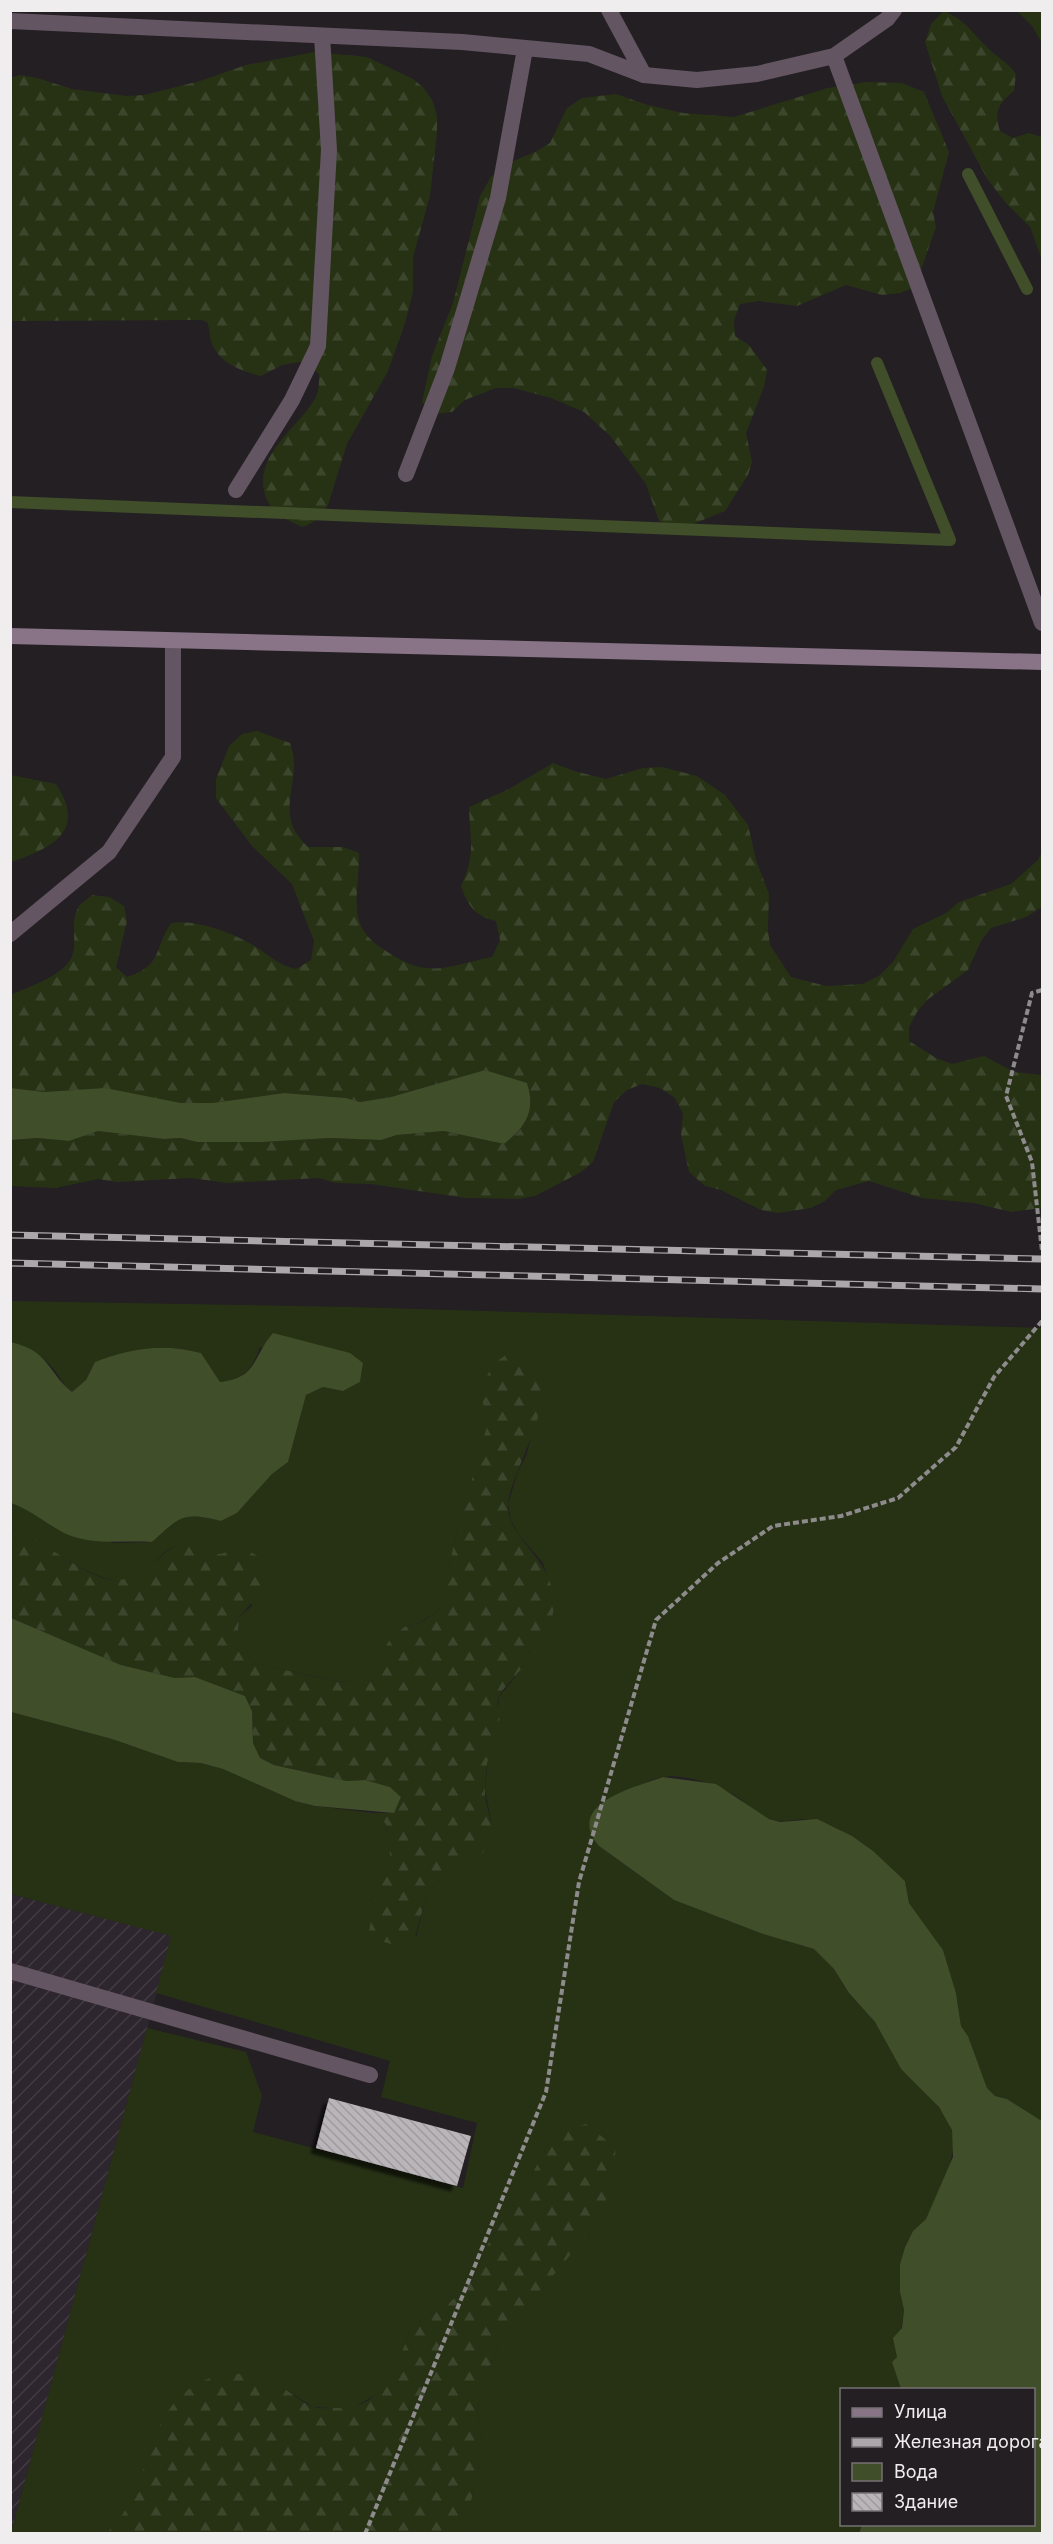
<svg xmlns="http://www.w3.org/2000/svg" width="1053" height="2544" font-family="Inter,sans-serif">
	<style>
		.industrial { fill: url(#industrial-furrows) }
		.grass { fill: #273215 }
		.forest { fill: url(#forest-firs) }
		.water { fill: #404e2a }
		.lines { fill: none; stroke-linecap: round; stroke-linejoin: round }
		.stream { stroke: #404e2a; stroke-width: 12 }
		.building { fill: url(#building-back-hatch); filter: url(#shadow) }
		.path { stroke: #8e8b8d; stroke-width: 4; stroke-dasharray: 6 3; stroke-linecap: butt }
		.service { stroke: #635562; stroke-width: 16 }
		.minor { stroke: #635562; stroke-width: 16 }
		.secondary { stroke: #887387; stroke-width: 16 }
		.rail-casing { stroke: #aba7aa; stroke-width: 7 }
		.rail { stroke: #231f22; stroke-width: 4.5; stroke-dasharray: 14; stroke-linecap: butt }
	</style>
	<defs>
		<pattern id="industrial-furrows" width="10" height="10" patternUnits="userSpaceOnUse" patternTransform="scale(1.5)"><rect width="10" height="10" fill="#2e262e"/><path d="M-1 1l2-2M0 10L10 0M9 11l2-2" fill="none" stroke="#423b42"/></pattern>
		<pattern id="forest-firs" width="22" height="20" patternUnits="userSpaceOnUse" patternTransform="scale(1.5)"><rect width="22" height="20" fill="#273215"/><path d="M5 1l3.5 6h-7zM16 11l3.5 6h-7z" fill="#3c462c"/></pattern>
		<pattern id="building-back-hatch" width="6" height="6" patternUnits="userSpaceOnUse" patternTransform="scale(1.5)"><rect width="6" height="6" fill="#bab5b9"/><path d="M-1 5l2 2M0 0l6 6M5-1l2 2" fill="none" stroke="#9e9a9d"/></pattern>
		<filter id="shadow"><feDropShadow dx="-5.5" dy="5.5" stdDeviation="1.5" flood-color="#0009"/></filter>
	</defs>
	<rect width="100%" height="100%" fill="#231f22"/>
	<path class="industrial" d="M11,1894L172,1936L11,2533Z"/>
	<path class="grass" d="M11,1301L351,1307L1042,1328V2121L1007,2099L995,2096L987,2088L968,2036L961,2026L956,1993L943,1950L909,1903L905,1881C876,1856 849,1827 810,1820C797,1817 784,1825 770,1819C757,1814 747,1804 736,1796C719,1785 682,1773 662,1777C651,1780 641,1785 631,1789C612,1797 599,1801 590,1821L599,1846L674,1900L763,1934L814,1949L834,1969L849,1993L875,2022L901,2069L930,2095L946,2118L952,2130L954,2144L949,2170L926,2219L913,2231L905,2246L900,2264V2292L904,2310L897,2357L892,2362L901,2389L842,2390V2524L862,2525L859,2533H464L483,2447L477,2410L487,2374L502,2337L550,2279L554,2134L521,2194L484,2250L473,2280L444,2308L411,2326L399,2362L384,2390L351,2409L313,2407L283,2388L153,2441C144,2474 134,2510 106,2533H11L147,2028L246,2052L262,2096L253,2132L463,2188L477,2123L381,2097L390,2061L156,1993L171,1936L11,1894V1712L112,1739L178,1762L201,1763L223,1769L295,1801L315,1806L374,1813L386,1824L390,1856L384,1875L416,1937L428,1891L453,1869L491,1820L485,1790L488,1758L500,1728L497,1713L499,1697L530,1658L549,1627L553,1612V1595L543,1563L520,1536L511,1520L508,1504L518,1471L526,1456L543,1394L483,1404L489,1423L456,1535L439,1610L421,1622L404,1627L389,1641L370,1671L355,1680L340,1682L253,1663L238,1633L239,1617L252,1606L235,1549C230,1550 223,1554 218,1554C201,1552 191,1541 174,1547C159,1553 150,1572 130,1579C98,1590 43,1539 11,1527V1503L113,1543L152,1542C180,1517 182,1511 221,1521L237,1513L272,1474L288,1462L306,1395L323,1387L343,1391L360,1382L363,1363L260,1347C252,1370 244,1379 220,1382L201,1353C163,1343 131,1348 95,1362L86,1380L72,1392C60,1382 60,1376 51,1366C41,1354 25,1346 11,1342Z"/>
	<path class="forest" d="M944,11C969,22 972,34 991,51C1000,59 1009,64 1016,74L1014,91C998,103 994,112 1000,131L1013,138L1029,133L1042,137V260L1030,227L1006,203L988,180L942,96L925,42L931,24Z
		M1017,11H1042V43L1032,26Z
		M315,52L367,57L413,79L424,88L433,102L437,116V133L430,196L413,257V292L405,323L388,371L347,444L328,505L317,520L303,527C285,520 268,511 264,491C256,453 299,427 316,397C319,391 319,381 319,374L305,361L282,365L261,376C241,371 218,363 211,341C209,335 210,328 207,322L202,320L11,321L10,78L20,75L37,78L72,89L127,96L144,95L200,81L246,65Z
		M866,82L902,83L924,92L949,152L933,212L936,227L915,287L900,293L882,295L846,285L797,306L759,301L740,304L734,320L735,336L749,345L767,370L764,387L746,433L752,462L748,475L725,511L693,524L674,528L659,521L646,484L611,437L584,412L551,398L514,388H496L465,400L452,412L434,414L422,402L432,356L453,303L480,196L491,177L504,165L535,152L550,143L567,108L582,98L616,94L648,105L683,113L734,117L828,88Z
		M257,731L290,743C305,781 270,813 308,847H343L359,853C360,873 354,899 358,917C361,932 371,941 383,949C428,980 443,967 492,957L500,940L496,921C475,916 468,906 461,886C476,852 470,842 469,807L509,789L553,763L574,771L606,779L643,768L662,767L697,776L725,795L748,825L756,860L769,894L768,930L770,945L791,977L826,986L863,984L880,975L893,962L913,929L946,913L959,902L1011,884L1038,860L1042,852V907L1026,917L991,928L981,941L968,970L927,1000L917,1012L909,1027V1041L936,1058L952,1064L984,1056L1014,1072L1042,1075V1208L1011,1212L974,1203L922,1198L869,1181L836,1190L825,1201L811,1208L778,1213L761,1210L721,1190L705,1186L689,1172L681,1135L683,1114L675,1098L660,1088L642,1084L627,1090L614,1102L593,1162L581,1172L535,1196L519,1199L466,1198L371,1184L336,1183L319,1178L228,1183L190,1178L117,1182L98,1179L55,1188L11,1186V1140L37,1138L69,1141L98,1131L164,1139L181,1138L197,1142H262L330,1138L381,1140L397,1135L444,1131L504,1144C526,1128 536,1111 527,1083L485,1070L391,1097L360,1102L346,1098L284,1093L212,1103H181L135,1095L72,1090L44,1092L11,1088L10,995C29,987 54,979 68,963C81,947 68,925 78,908C80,903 88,899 92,895L109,897L124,906L127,921L116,967L127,977C163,965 153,951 171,923C195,919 230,932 251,944C269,954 275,964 296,969L311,960L314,941L292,884L252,846L216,798V779L229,746L242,734Z
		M11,775L56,784C87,831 53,848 11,862Z
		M507,1354C517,1356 529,1357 536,1365C562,1392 511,1472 508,1503C505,1540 561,1561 553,1613C549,1638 534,1655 517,1674C511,1681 501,1690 498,1699C496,1709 500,1717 500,1726C500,1735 491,1747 489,1756C486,1765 486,1777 485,1787C484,1798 488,1808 490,1818C492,1830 487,1843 483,1853L453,1869L428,1891L415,1937L402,1947L384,1942L369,1931L376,1895L390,1856L386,1824L374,1813H393L401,1797L390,1787L365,1780L347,1781L328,1777L274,1765L259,1758L253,1743L252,1711L245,1696L195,1677L175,1678L121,1665L11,1618L10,1527C39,1537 88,1579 112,1580C151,1582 160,1544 187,1544C198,1544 208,1553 218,1554C224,1554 230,1549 236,1549C247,1548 256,1555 265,1561L266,1576L262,1591L239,1617L238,1633L253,1663L339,1682L355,1680L370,1671L389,1641L404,1627L422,1622L439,1610L456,1535L488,1423L483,1404L484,1383L492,1365Z
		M586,2124L616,2148L610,2190L595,2225L502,2337L487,2374L477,2410L483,2447L464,2533H106C152,2494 141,2425 188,2390C219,2367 254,2370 286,2390C294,2395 304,2404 313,2407C319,2409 329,2408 336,2408C383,2411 399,2364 411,2326L444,2308L473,2280L484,2250L521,2194L554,2134Z"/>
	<path class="water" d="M485,1070L527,1083C536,1111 526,1127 504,1144L444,1131L397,1135L381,1140L330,1138L262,1142H197L181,1138L164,1139L98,1131L69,1141L37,1138L11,1140V1088L44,1092L105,1088L181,1103H212L284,1093L346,1098L360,1102L391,1097Z
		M273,1333L350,1353L363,1363L360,1382L343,1391L323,1387L306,1395L288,1462L272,1474L237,1513L221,1521C182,1511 180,1517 152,1542C123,1540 91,1546 64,1533C45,1523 31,1510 11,1503V1342C51,1352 46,1371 72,1392L86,1380L95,1362C131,1348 163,1343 201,1353L220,1382C258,1378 252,1357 273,1333Z
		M11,1618L121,1665L175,1678L195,1677L245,1696L252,1711L253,1743L260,1758L274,1765L328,1777L347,1781L365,1780L390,1787L401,1797L394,1813L315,1806L295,1801L223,1769L201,1763L178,1762L112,1739L11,1712Z
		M663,1777L716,1784L769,1819L780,1822L817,1819L852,1836L873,1851L905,1881L909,1903L943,1950L956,1993L961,2026L968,2036L987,2088L995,2096L1007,2099L1042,2121V2533H859L862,2525L1034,2524V2390L901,2389L892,2362L897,2357L893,2338L902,2328L904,2310L900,2292V2264L905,2247L913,2231L926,2219L953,2157L952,2130L939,2107L901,2069L875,2022L849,1993L834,1969L814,1949L763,1934L674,1900L599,1846C563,1803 637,1787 663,1777Z"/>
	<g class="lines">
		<path class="stream" d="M968,174L1027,289
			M10,502L950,540L877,363"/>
	</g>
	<path class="building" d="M329,2098L471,2136L457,2186L316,2148Z"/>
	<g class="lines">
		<path class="path" d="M1042,990L1032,993L1006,1096L1032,1162L1042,1251
			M365,2534L546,2092L579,1882L656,1620L718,1563L773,1526L841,1516L898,1498L956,1447L994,1377L1042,1321"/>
		<path class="service" d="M609,10L644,75
			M406,474L447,368L498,198L525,49
			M236,490L292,400L318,346L329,150L322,36
			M10,934L109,852L173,757V641
			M10,1971L370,2075"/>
		<path class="minor" d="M10,21L462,42L589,54L644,75L697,80L757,74L834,56L887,19L894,10
			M834,56L1042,623"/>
		<path class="secondary" d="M10,636L1042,662"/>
		<g class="rail-casing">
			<path id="rail" d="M10,1235L1042,1259
				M10,1263L1042,1289"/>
		</g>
		<use href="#rail" class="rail"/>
	</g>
	<rect width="1053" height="2544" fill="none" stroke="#f0edef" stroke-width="24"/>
	<rect x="840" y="2388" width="195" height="138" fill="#231f22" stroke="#757174" stroke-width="1.5"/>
	<rect x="852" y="2408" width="30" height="9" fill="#887387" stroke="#757174" stroke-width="1.5"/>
	<text x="894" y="2418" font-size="18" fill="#f0edef">Улица</text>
	<rect x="852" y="2438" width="30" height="9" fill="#aba7aa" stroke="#757174" stroke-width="1.5"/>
	<text x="894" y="2448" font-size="18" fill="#f0edef">Железная дорога</text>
	<rect x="852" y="2463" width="30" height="18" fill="#404e2a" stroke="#757174" stroke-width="1.5"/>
	<text x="894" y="2478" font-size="18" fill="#f0edef">Вода</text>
	<rect x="852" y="2493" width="30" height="18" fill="url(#building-back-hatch)" stroke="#757174" stroke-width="1.5"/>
	<text x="894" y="2508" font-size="18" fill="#f0edef">Здание</text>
</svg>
